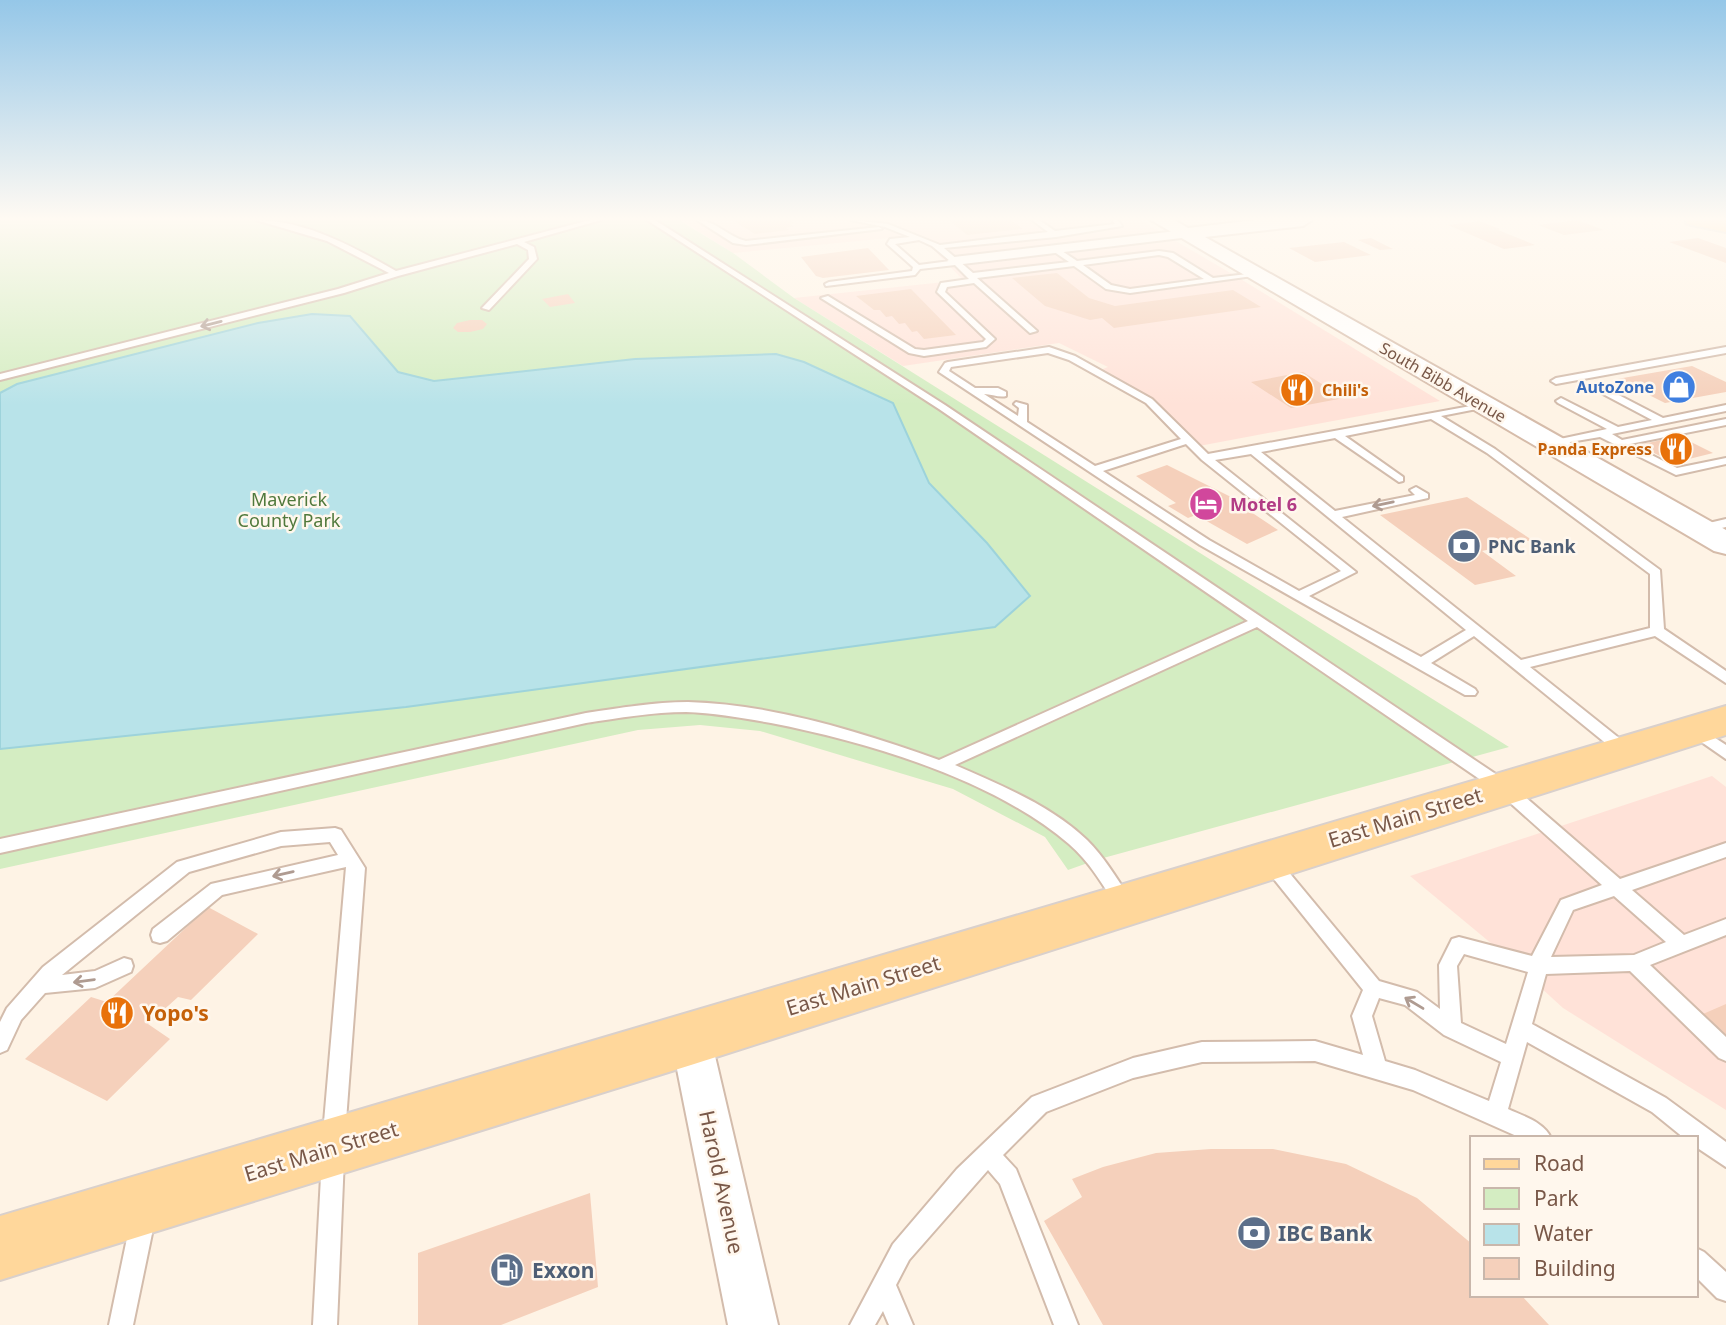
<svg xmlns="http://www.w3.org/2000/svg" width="1726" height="1325" font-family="'Noto Sans',sans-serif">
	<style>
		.commercial { fill: #ffe2d8 }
		.green { fill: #d4edc2 }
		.water { fill: #b8e3e9; stroke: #9dd3db; stroke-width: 2 }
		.building { fill: #f5d0bb }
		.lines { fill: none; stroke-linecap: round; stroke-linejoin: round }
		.lane-casing { stroke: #d3bcac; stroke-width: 4 }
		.street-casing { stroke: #d3bcac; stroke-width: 4 }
		.secondary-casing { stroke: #d6bcaa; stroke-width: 4 }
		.primary-casing { stroke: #d9d0cc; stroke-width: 4 }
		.lane { fill: #fff; fill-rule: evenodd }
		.street { fill: #fff; fill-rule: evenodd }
		.secondary { fill: #fff; fill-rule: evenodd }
		.primary { fill: #ffd79b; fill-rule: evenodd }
		.oneway { stroke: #af9b91 }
		.labels { text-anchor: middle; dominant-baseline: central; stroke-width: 5; stroke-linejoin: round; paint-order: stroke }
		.far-street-label { font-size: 16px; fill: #795848; stroke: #fff7ed }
		.far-shop-label { font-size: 16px; font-weight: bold; fill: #366cbe; stroke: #fff7ed; text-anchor: end }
		.far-food-label { font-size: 16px; font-weight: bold; fill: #c56008; stroke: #fff7ed; text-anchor: start }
		.park-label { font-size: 18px; fill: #50793c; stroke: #fff7ed }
		.hotel-label { font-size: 18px; font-weight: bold; fill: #b23c85; stroke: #fff7ed; text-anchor: start }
		.service-label { font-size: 18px; font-weight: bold; fill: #4e5e75; stroke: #fff7ed; text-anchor: start }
		.near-street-label { font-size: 21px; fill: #795848; stroke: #fff7ed }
		.near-food-label { font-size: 21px; font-weight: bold; fill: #c56008; stroke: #fff7ed; text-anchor: start }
		.near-service-label { font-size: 21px; font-weight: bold; fill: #4e5e75; stroke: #fff7ed; text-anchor: start }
	</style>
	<rect width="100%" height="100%" fill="#fef3e5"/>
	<path class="commercial" d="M681,220H1140L1239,278L1440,401L1199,446L1140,395L1098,371L1108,367L1059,343L903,366L794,298L963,280L927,243L910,236L733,253Z
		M1712,776L1726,787V1110L1563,1008L1504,954L1410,876Z"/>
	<path class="green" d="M0,220H679L733,253L794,298L1509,747L1096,860L1068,870L1045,837L953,789L760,731L700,725L638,730L0,869Z"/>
	<path class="water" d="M312,314L350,316L398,372L434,381L635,359L776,354L804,362L893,403L929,483L987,543L1030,596L995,627L406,707L0,749V393L17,384L258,323Z"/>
	<path class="building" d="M732,220H790L795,223L789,224L794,226L786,228L789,230L755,234Z
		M949,220H1011L1023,229L967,235Z
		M1577,220L1604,230L1564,235L1538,225Z
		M1480,221L1500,229L1498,230L1535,245L1504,249L1448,225Z
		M1371,238L1393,249L1380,250L1358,240Z
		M1698,238L1726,248V263L1669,242Z
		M1344,242L1371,255L1315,262L1289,248Z
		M868,248L889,270L823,278L816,276L801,257Z
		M1057,273L1089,298L1115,306L1233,290L1261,307L1114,328L1102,318L1090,320L1045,306L1012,278Z
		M911,289L956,335L924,339L917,331L912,332L905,323L899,324L892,316L886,317L880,310H874L856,296Z
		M568,294L575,303L550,307L542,299Z
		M470,320H482L487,324L483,329L470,332H458L453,328L457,323Z
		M1692,366L1726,382V392L1665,403L1617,379Z
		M1303,372L1344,398L1291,408L1251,382Z
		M1679,436L1713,453L1673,463L1639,445Z
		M1167,465L1235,499L1233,500L1278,530L1247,544L1196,515L1188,518L1168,506L1176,503L1136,476Z
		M1467,497L1532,540L1482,551L1516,576L1475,585L1380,515Z
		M208,907L258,934L191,1000L178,997L148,1024L170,1039L107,1101L25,1059L91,997L107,1002Z
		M1726,1004V1035L1703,1014Z
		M1211,1149H1273L1346,1164L1417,1198L1472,1244V1295H1521L1549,1325H1103L1044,1221L1082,1197L1072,1179L1103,1167L1156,1153Z
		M590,1193L598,1287L501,1325H418V1253Z"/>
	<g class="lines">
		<g class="lane-casing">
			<path id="lane" d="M256,220C305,220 354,247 396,271L590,220H601L524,242L534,247L537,259L489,310L482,308L529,259L528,250L517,244L398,276L344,293L0,380V374L338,289L389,273L327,241Z
				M647,220H655L945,405L1509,783L1620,879L1726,843V857L1632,890L1684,935L1726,919V935L1650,965L1726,1037V1061L1719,1058L1630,971L1546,974L1532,1024L1666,1098L1726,1142V1167L1696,1147V1138H1684L1652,1112L1527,1042L1508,1109C1523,1116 1544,1122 1551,1138H1521L1413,1090L1315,1061L1202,1062L1133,1078L1046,1112L1003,1155L1016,1169L1078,1325H1054L1000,1184L988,1170L909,1260L896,1285L913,1325H889L883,1311L875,1325H850L893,1244L957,1169L1032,1097L1133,1058L1202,1042L1315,1041L1363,1055L1352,1016L1363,990L1265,868L1262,863L1265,858L1271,856L1277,858L1379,981L1417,992L1440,1009L1439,965L1452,939L1459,937L1532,956L1561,900L1602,885L1497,791L1257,627L955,765C1000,785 1051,805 1087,840C1104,857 1116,877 1129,897L1132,902L1129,907L1123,909L1117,907C1103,885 1089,861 1069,844C993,779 868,742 771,723C743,718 715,713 686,712C653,712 619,718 586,723L0,853V839L586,713C620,708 654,702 688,702C771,704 861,732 939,760L1248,621L939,409ZM1614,896L1666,942L1634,955L1551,957L1573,910ZM1464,954L1528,972L1506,1044L1461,1023L1457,966ZM1379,998L1405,1005L1444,1035L1501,1062L1489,1101L1415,1070L1385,1061L1372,1016Z
				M697,220C715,220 728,237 746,241L879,227L882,229L746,245L733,243Z
				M851,220L888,224L940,245L1048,232L1032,220H1039L1055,231L1115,224L1112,220H1118L1122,226L1056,237L944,248L973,273L1069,262L1053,251V247H1056L1077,261L1159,251L1173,253L1213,278L1256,273L1260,275L1130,293L1106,289L1074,266L977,278L1037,331L1030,333L974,283L947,287L945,292L995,339L986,347L924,356L909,353L821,298L828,296L915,349L924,350L983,342L986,339L937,292L941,283L969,279L955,265L920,269L915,275L826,286L825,284L829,282L912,271L913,267L887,244L890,239L910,237L885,227ZM919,240L932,246L950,261L919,265L895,244ZM1159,255L1168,257L1204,279L1130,289L1111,285L1083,265Z
				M1049,347L1075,356L1152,399L1208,454L1487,403V407L1441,416L1495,449L1660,570L1664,629L1726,671V683L1655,636L1530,667L1629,746L1632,750L1629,754H1619L1474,636L1431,663L1475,689L1477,692L1475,695H1465L1200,545L939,372L945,363L948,362ZM1048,353L1069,360L1146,403L1181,439L1095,466L1027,422V405L1016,402L1014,404L1019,408L1018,416L984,394C991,394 1000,398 1006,396V392L998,388H975L949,371L951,367ZM1431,419L1487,453L1650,574V628L1521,660L1342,517L1428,498V494L1416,487L1410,490L1415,495L1335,511L1261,452L1335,438L1399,482L1403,481V477L1345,436ZM1186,444L1202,460L1341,571L1299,591L1209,540L1103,471ZM1251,454L1466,630L1421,657L1309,596L1356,572L1215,460Z
				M1726,347V353L1556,384L1551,381L1556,378Z
				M1603,390H1609L1663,418L1726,405V411L1612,434L1622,440L1726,419V425L1630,444L1677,468L1726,458V464L1676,475L1600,437L1546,446V442L1607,429L1558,403L1556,401L1561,398L1618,427L1652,420L1603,394Z
				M1726,519V527L1700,533L1694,529L1696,526Z
				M1695,725L1726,745V759L1690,734L1687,730L1690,726Z
				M335,828L341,830L365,868L345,1134L342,1142L334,1145L326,1142L323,1134L346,867L222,895L167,941L160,943L153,941L151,935L153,929L211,884L338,855L330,842L281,846L189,872L62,975L95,971L124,958L131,960L133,966L131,972L95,988L45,993L21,1020L7,1050L0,1053V1022L7,1008L43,967L177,862L281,832Z
				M333,1147L341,1150L344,1158L337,1325H313L322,1158L325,1150Z
				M143,1207L151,1211L155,1219L133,1325H109L131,1219L135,1211Z
				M1696,1248L1704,1252L1726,1272V1301L1717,1298L1696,1277Z"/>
		</g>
		<g class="street-casing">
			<path id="street" d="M1185,230L1192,234L1190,237L954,265L947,261L954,257Z
				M691,1020L705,1026L711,1039L778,1325H728L671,1039L677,1026Z"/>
		</g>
		<g class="secondary-casing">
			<path id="secondary" d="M1151,220H1174L1188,228L1255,220H1312L1303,226L1205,237L1726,530V554L1714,551Z"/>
		</g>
		<g class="primary-casing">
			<path id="primary" d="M1685,220H1726V232L1687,224Z
				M1726,706V735L691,1065L0,1280V1216Z"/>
		</g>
		<use href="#lane" class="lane"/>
		<use href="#street" class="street"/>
		<use href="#secondary" class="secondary"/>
		<use href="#primary" class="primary"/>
	</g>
	<defs><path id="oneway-shaft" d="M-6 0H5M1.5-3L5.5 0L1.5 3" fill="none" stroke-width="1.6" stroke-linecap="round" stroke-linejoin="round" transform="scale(1.75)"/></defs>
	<g class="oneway">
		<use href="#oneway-shaft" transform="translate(211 324) rotate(166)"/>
		<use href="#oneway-shaft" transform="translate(1383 504) rotate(168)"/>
		<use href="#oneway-shaft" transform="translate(283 874) rotate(167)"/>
		<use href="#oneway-shaft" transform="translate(84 981) rotate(172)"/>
		<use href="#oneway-shaft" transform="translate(1414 1003) rotate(-149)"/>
	</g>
	<linearGradient id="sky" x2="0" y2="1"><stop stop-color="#95c7e8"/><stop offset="0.54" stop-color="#fffaf3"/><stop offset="1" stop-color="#fffaf3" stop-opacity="0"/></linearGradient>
	<rect width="1726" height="405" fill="url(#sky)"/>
	<defs>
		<g id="shop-disc" transform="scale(1.75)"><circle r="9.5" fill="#3f7fe0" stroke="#fff7ed"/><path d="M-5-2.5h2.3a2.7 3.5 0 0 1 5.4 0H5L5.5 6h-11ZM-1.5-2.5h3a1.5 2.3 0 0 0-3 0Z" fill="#fff"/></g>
		<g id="restaurant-disc" transform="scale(1.75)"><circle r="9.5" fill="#e8710a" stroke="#fff7ed"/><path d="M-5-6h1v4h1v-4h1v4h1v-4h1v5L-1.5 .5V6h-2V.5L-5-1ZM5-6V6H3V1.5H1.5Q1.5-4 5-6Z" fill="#fff"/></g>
		<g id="hotel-disc" transform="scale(1.75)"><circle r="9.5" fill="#d1479c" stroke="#fff7ed"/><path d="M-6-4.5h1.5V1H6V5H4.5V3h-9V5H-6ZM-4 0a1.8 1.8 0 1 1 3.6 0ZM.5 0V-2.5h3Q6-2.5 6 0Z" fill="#fff"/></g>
		<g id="bank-disc" transform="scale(1.75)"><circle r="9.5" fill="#5c6f8a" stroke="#fff7ed"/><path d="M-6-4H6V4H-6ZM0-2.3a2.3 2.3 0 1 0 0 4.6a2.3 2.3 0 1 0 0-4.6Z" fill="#fff"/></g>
		<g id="fuel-disc" transform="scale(1.75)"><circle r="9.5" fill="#5c6f8a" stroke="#fff7ed"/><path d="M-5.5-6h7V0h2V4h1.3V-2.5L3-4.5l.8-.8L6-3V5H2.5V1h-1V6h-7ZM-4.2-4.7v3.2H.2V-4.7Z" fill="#fff"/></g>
	</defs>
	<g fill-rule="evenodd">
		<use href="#shop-disc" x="1679" y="387"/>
		<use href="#restaurant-disc" x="1297" y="390"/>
		<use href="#restaurant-disc" x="1676" y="449"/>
		<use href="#hotel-disc" x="1206" y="504"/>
		<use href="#bank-disc" x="1464" y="546"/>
		<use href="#restaurant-disc" x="117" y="1013"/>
		<use href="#bank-disc" x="1254" y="1233"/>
		<use href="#fuel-disc" x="507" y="1270"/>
	</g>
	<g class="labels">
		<g class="far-street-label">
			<text transform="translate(1443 382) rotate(30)">South Bibb Avenue</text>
		</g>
		<g class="far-shop-label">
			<text x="1654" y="387">AutoZone</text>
		</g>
		<g class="far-food-label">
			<text x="1322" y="390">Chili's</text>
			<text x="1652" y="449" text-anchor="end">Panda Express</text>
		</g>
		<g class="park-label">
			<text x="289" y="499">Maverick<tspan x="289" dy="21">County Park</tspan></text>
		</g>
		<g class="hotel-label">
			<text x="1230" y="504">Motel 6</text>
		</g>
		<g class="service-label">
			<text x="1488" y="546">PNC Bank</text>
		</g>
		<g class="near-street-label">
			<text transform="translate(1405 817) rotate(-17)">East Main Street</text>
			<text transform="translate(863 985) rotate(-17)">East Main Street</text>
			<text transform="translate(321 1151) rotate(-17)">East Main Street</text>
			<text transform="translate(722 1182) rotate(78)">Harold Avenue</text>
		</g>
		<g class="near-food-label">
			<text x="142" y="1013">Yopo's</text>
		</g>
		<g class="near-service-label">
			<text x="1278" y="1233">IBC Bank</text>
			<text x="532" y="1270">Exxon</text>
		</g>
	</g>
	<rect x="1470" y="1136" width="228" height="161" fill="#fff7ed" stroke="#c9b7ab" stroke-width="2"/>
	<rect x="1484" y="1159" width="35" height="10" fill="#ffd79b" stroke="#c9b7ab" stroke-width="2"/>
	<text x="1534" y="1171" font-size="21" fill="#795848">Road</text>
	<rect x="1484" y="1188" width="35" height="21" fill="#d4edc2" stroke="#c9b7ab" stroke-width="2"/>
	<text x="1534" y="1206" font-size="21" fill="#795848">Park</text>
	<rect x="1484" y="1224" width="35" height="21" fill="#b8e3e9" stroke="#c9b7ab" stroke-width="2"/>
	<text x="1534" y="1241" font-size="21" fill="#795848">Water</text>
	<rect x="1484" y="1258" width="35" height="21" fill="#f5d0bb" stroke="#c9b7ab" stroke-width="2"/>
	<text x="1534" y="1276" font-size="21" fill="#795848">Building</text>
</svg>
